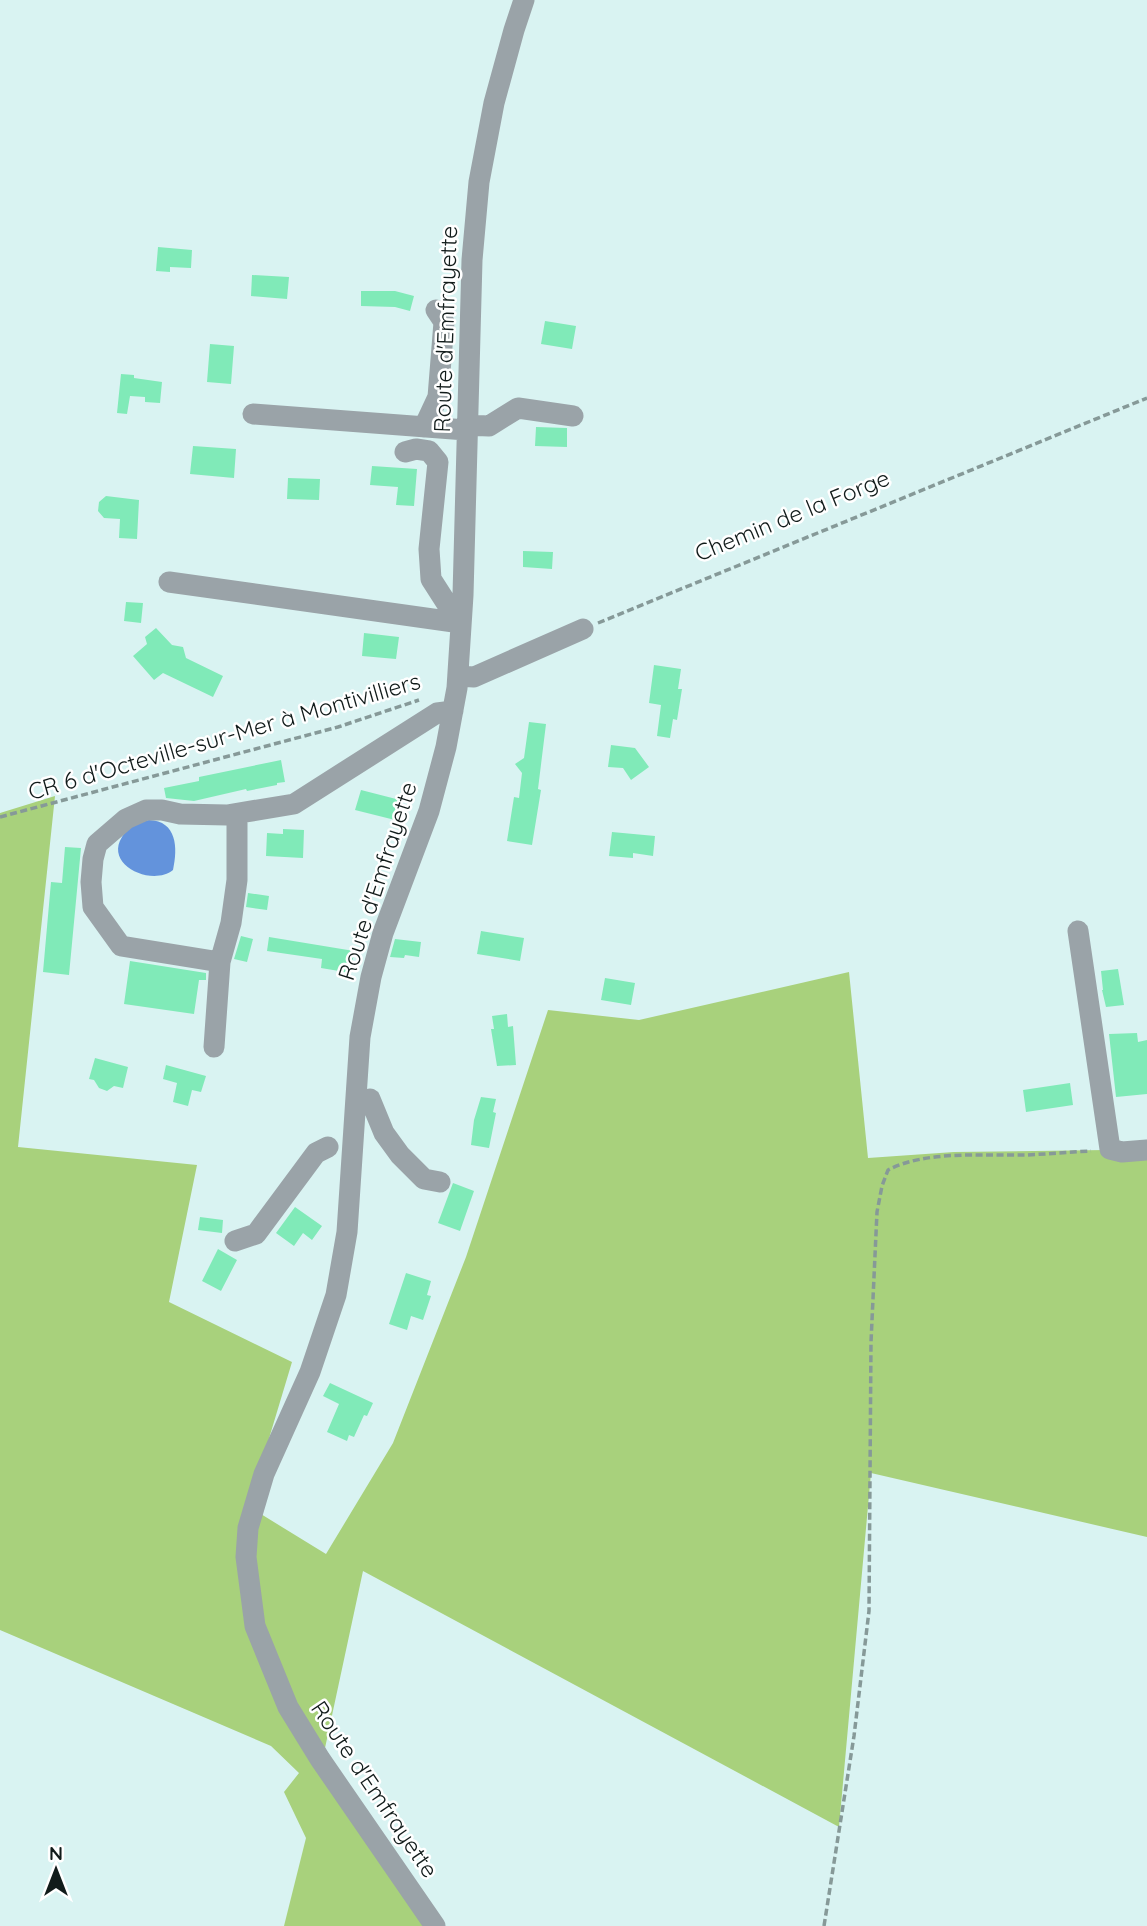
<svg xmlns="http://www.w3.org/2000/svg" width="1147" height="1926" font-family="Quicksand,sans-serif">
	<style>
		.green { fill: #a8d17c }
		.water { fill: #6393dc }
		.building { fill: #80eab8 }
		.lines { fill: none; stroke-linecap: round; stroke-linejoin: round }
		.path { stroke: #869998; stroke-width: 3.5; stroke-dasharray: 7 3.5; stroke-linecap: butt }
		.minor { stroke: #9aa3a8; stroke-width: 21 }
		.labels { text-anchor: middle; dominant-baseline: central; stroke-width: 5; stroke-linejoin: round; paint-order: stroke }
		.street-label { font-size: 23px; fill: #111b1a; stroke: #fff }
	</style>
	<rect width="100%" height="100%" fill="#d9f3f2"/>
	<path class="green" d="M55,796L18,1147L197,1165L169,1302L292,1362L252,1495L251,1508L326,1554L393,1443L466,1257L548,1010L639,1020L849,972L868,1158L954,1152L1106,1150L1147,1146V1537L871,1473L839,1827L363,1571L325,1748L425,1926H284L306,1838L284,1792L299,1773L271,1746L0,1630V813Z"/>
	<path class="water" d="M149,820C177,821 178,848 173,870C152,887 104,865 122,837C125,832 128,827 133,825C138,822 144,821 149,820Z"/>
	<path class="building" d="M158,247L192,250L191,268L170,267V272L156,271Z
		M252,275L289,277L287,299L251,296Z
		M361,291H395L414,296L410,311L395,307L361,306Z
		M545,321L576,326L572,349L541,344Z
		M210,344L234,346L231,384L207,382Z
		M121,374L134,375V378L162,382L160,403L145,402V397L130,396L127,414L117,413Z
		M536,427L567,428V447L535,446Z
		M193,446L236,449L234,478L190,474Z
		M372,466L417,469L414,506L396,505L398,487L370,485Z
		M288,478L320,479L319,500L287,499Z
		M106,496L139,500L137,539L119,538L120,519L104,518L98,511L99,502Z
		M523,551L553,552L552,569L523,567Z
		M126,602L143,603L141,623L124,621Z
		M156,628L172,645L183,647L186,658L223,676L213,697L163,673L154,680L133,656L147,644L145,637Z
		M364,633L399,637L396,659L362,656Z
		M654,665L681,669L678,689H682L677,720L673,719L670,738L657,736L661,705L649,703Z
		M529,722L546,724L538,789L541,790L532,845L507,841L514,797L519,798L522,773L515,764L524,758Z
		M611,745L635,748L649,767L631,780L623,768L608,767Z
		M281,760L285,782L277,783V785L247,791L246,789L194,801L166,798L164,788L199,781V777Z
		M361,790L400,800L395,820L355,810Z
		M283,829L304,830L303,858L266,856L267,833L283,834Z
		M612,832L655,836L653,856L633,853V858L609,856Z
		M65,847L81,848L69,975L43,972L51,882L62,883Z
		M248,893L269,896L267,910L246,907Z
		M481,931L524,938L520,961L477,954Z
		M241,936L253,939L247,962L234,959Z
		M269,937L354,951L351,973L321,968L322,959L267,951Z
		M395,939L421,942L419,957L405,955L404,958L390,957Z
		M130,961L206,973V980H199L194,1014L124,1004Z
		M1118,969L1124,1005L1106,1007L1102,990H1103L1101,971Z
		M605,978L635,983L631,1005L601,1000Z
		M507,1014L508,1027L513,1026L516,1065L497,1066L491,1029H494L492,1016Z
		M1137,1033L1138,1042L1147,1040V1094L1116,1097L1109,1034Z
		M95,1058L128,1067L123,1088L114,1086L107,1091L99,1088L94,1080L89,1079Z
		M166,1065L206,1076L201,1092L192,1090L188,1106L173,1102L177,1083L163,1079Z
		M1070,1083L1073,1105L1026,1112L1023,1090Z
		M481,1097L496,1099L493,1112L496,1113L489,1148L471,1145L474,1120Z
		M453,1183L474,1191L460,1231L438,1223Z
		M295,1207L322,1226L312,1240L303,1233L294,1246L276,1233Z
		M200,1217L223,1220L222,1233L198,1230Z
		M218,1249L237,1260L221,1291L202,1281Z
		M406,1273L431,1281L427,1295L431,1296L423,1320L411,1316L407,1330L389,1324Z
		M330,1383L373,1403L367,1416L364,1415L354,1437L349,1435L347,1441L327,1432L339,1404L323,1396Z"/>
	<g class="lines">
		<path class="path" d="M598,623L1147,398
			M0,817L338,727L419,700
			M824,1926L854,1736L869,1611L871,1342L877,1212L882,1186L888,1170C926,1150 984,1156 1026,1155C1048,1154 1069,1152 1091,1151"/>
		<path class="minor" d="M253,414L466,430
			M466,425L489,426L518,408L573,416
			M424,427L438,397L444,322L436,310
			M405,452L416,449L429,451L438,462L429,549L431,579L447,604H462
			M169,582L461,623
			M458,676L474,677L583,629
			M237,814V880L231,923L220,962L121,946L93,907L91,882L93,859L97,844L126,819L146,810H162L180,814L227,815L294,804L437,713L453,711
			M1078,931L1110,1149L1122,1152L1147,1150
			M214,1047L220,962
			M370,1099L384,1133L400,1155L424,1179L440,1182
			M235,1241L256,1234L316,1153L328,1147
			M435,1926L320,1759L288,1707L255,1626L246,1557L248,1528L264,1474L310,1372L336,1295L347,1232L360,1037L371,977L383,933L429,811L446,747L457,688L463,595L472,260L479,182L494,103L514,30L524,0"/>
	</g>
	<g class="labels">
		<g class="street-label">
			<text transform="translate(445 329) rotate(-88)">Route d'Emfrayette</text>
			<text transform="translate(792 515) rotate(-22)">Chemin de la Forge</text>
			<text transform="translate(224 736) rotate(-16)">CR 6 d'Octeville-sur-Mer à Montivilliers</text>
			<text transform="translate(377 881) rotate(-72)">Route d'Emfrayette</text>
			<text transform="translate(375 1789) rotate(56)">Route d'Emfrayette</text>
		</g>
	</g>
	<g transform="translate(56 1870)" stroke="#ffffff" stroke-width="5" paint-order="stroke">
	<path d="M0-5L12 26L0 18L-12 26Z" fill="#111b1a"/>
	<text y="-10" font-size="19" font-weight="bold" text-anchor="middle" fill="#111b1a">N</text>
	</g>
</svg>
